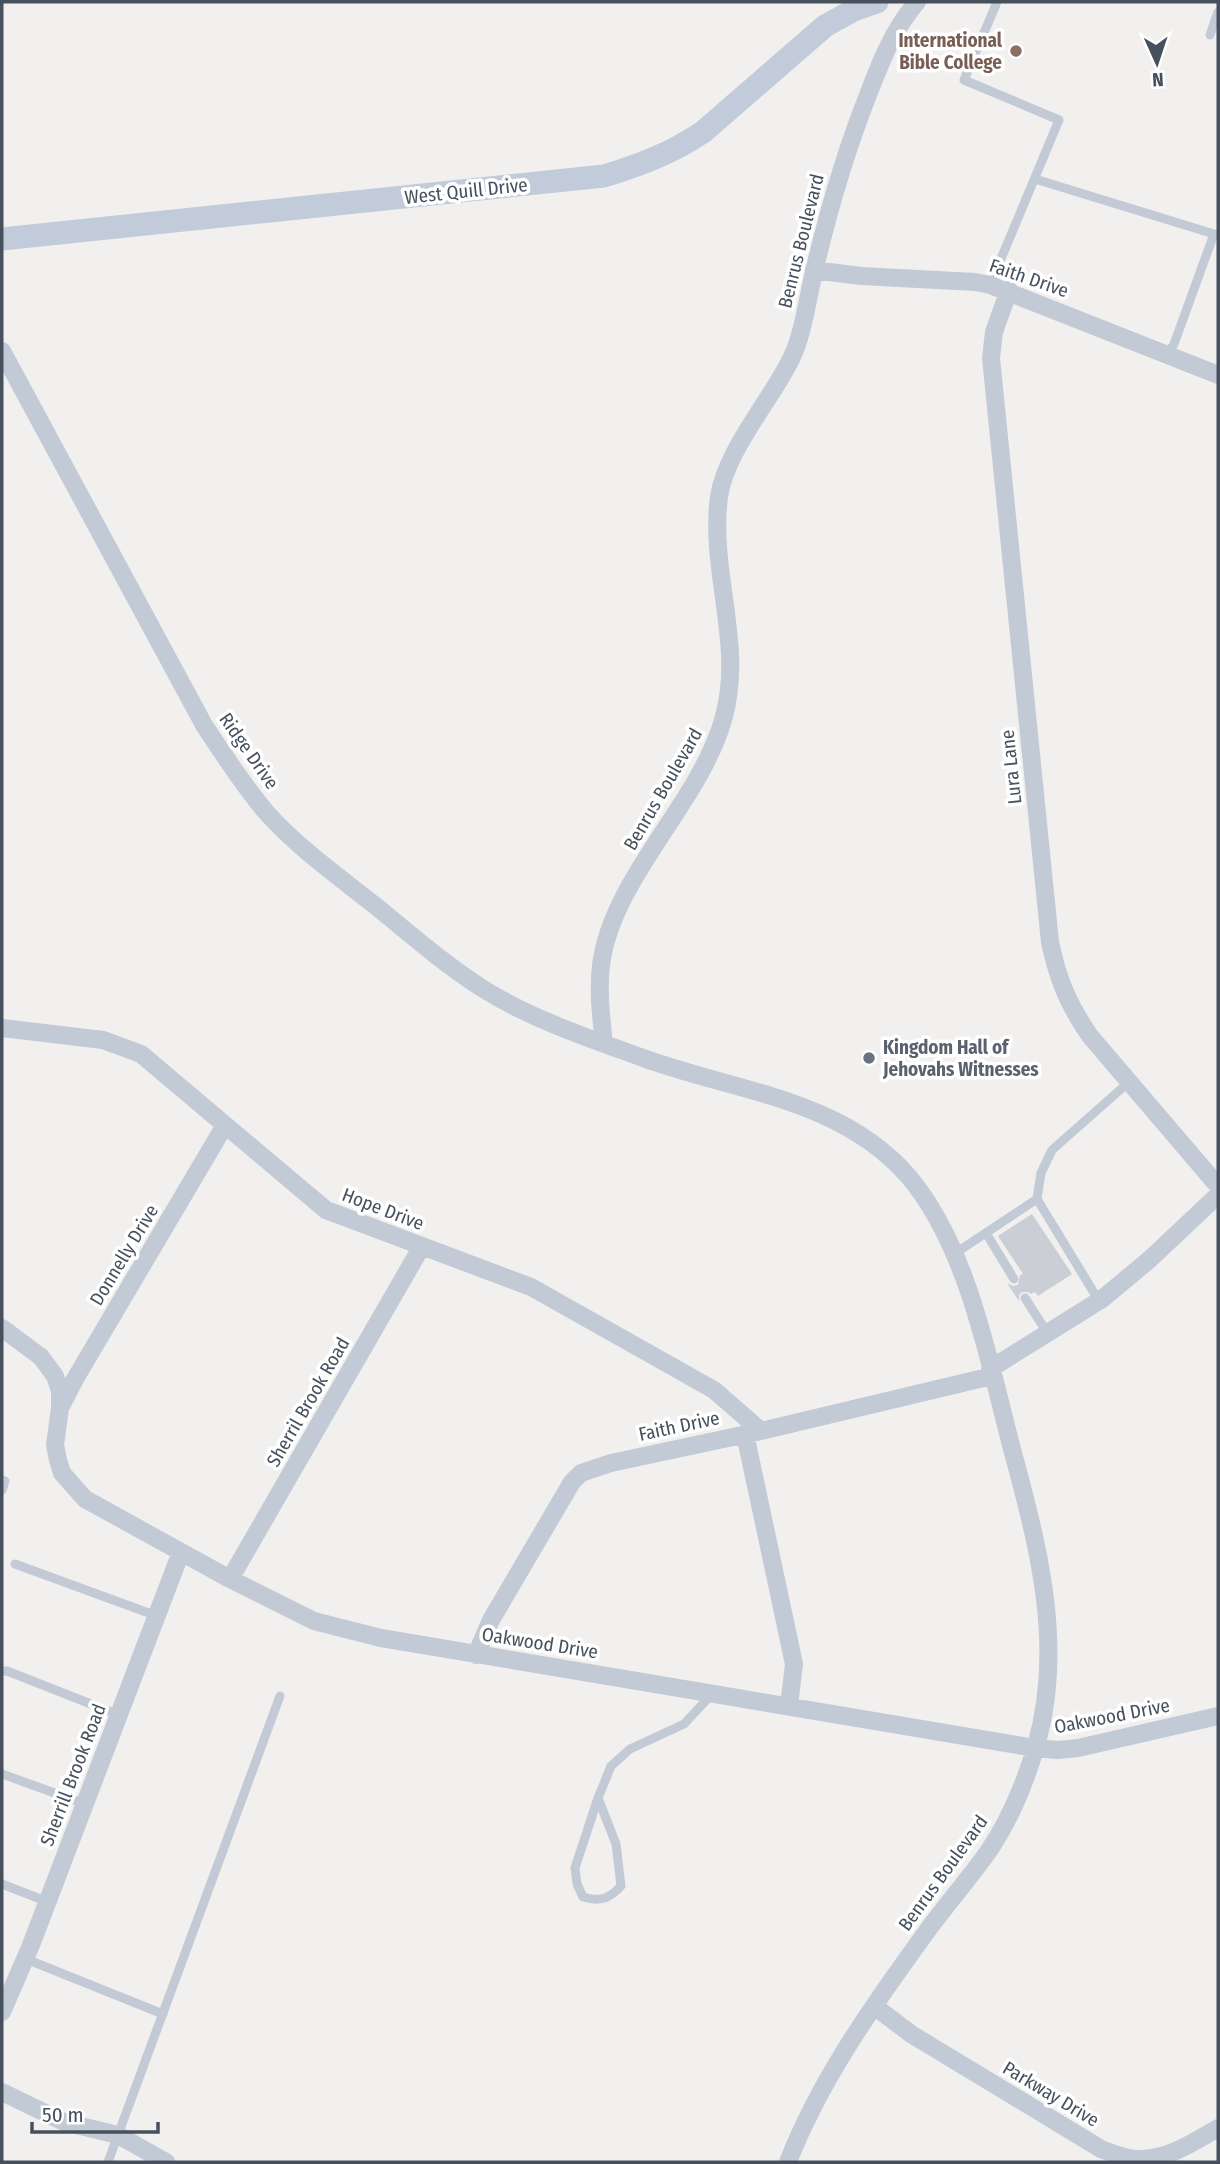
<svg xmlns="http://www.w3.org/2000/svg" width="1220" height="2164" font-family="'Fira Sans Condensed',sans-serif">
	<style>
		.building { fill: #cbced4 }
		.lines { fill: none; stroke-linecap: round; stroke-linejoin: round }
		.lane { stroke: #c2cad5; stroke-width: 9 }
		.street { stroke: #c2cad5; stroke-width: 18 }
		.secondary { stroke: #c1cbd9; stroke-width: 23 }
		.education-dot { fill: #8d6e63; stroke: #fff; stroke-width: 2.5 }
		.worship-dot { fill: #6b7280; stroke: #fff; stroke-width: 2.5 }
		.labels { text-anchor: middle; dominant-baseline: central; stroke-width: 7; stroke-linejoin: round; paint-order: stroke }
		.education-label { font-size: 19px; font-weight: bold; fill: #785e54; stroke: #fff; text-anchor: end }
		.street-label { font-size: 19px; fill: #46515d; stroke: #fff }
		.worship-label { font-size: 19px; font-weight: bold; fill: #5b616d; stroke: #fff; text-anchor: start }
	</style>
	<rect width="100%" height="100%" fill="#f2efef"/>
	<path class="building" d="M1032,1214L1072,1274L1038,1296L1035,1292L1031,1294L1028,1292H1022L1019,1295V1301L1007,1283L1013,1286L1018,1285L1020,1275L1023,1274L998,1236Z"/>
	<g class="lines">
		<path class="lane" d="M1210,35L1218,12
			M1035,179L1214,234L1174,344L1168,354
			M990,285L1059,120L964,80L997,2
			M1037,1199L1099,1301
			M986,1233L1014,1279
			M954,1254L1037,1199L1041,1173L1052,1150L1129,1082
			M1025,1298L1048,1334
			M2,1480L5,1481L2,1490
			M15,1564L157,1616
			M2,1671H7L119,1715
			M2,1774L85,1804
			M598,1798L575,1868L577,1884L583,1897C600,1902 609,1899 621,1886L616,1844L598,1798L611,1766L630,1749L684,1724L712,1694
			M2,1884L48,1902
			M26,1959L163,2014
			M108,2162L280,1696"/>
		<path class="street" d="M814,270L861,276L975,282L990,285L1218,375
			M1009,290L994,332L991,358L1050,942C1058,980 1068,1004 1090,1036L1218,1186
			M2,351L204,725C223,754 243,785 266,812C298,848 339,877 377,907C412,936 447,966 485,990C533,1020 594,1040 646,1059C738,1092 842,1099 909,1177C968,1247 989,1362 1012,1449C1038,1545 1065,1646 1036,1746C1025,1783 1010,1820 988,1852C965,1884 939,1913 917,1945C867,2014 819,2083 788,2162
			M2,1028L103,1040L141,1054L326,1210L531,1287L714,1390L761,1431
			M604,1043C601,1017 598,991 601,965C612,878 699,804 723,720C745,646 709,572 719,497C725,452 771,400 791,359C804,332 807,300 814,272C828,212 845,153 868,95C881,61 893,30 917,2
			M2,1328L41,1357L55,1376L60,1391V1408L55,1445L58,1460L62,1473L85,1499L230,1579L314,1621L381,1638L1035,1748L1058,1750L1078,1748L1218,1716
			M990,1369L1102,1299L1149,1260L1218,1195
			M61,1406L75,1379L225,1125
			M745,1434L794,1664L789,1706
			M230,1579L422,1246
			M476,1655L491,1620L572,1482L581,1473L611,1463L761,1431L992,1376
			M874,2006L911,2034L1101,2149C1112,2153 1126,2159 1138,2159C1167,2160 1194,2142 1218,2128
			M2,2012L31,1945L181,1552
			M2,2092L64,2122L118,2135L166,2162"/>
		<path class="secondary" d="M2,239L604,176C640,165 672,153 703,132L825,26L854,10L877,2"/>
	</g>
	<circle class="education-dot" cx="1016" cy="51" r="7"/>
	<circle class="worship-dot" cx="869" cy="1058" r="7"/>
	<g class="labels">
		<g class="education-label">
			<text x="1002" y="40">International<tspan x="1002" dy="22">Bible College</tspan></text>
		</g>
		<g class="street-label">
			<text transform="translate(466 191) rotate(-6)">West Quill Drive</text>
			<text transform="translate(801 241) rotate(-76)">Benrus Boulevard</text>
			<text transform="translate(1029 278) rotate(19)">Faith Drive</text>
			<text transform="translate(249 751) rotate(55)">Ridge Drive</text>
			<text transform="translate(1011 767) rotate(-96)">Lura Lane</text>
			<text transform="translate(663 789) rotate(-60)">Benrus Boulevard</text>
			<text transform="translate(383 1209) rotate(21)">Hope Drive</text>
			<text transform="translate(124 1255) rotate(-59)">Donnelly Drive</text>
			<text transform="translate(308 1402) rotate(-60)">Sherril Brook Road</text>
			<text transform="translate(679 1426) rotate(-12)">Faith Drive</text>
			<text transform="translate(540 1643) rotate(9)">Oakwood Drive</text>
			<text transform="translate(1112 1716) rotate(-11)">Oakwood Drive</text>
			<text transform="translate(73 1775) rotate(-69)">Sherrill Brook Road</text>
			<text transform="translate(943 1873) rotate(-54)">Benrus Boulevard</text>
			<text transform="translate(1051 2094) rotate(31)">Parkway Drive</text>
		</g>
		<g class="worship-label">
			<text x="883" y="1047">Kingdom Hall of<tspan x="883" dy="22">Jehovahs Witnesses</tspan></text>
		</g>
	</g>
	<rect width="1220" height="2164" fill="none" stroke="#46515d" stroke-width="7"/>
	<g transform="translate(1157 63) rotate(177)" stroke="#ffffff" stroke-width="5" paint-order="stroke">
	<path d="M0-5L12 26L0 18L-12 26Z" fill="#46515d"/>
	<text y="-10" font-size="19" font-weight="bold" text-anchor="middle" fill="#46515d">N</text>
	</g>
	<path d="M32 2122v10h126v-10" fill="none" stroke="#46515d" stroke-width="3.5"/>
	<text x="42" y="2122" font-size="21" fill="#46515d" stroke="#ffffff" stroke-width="5" paint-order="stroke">50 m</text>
</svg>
